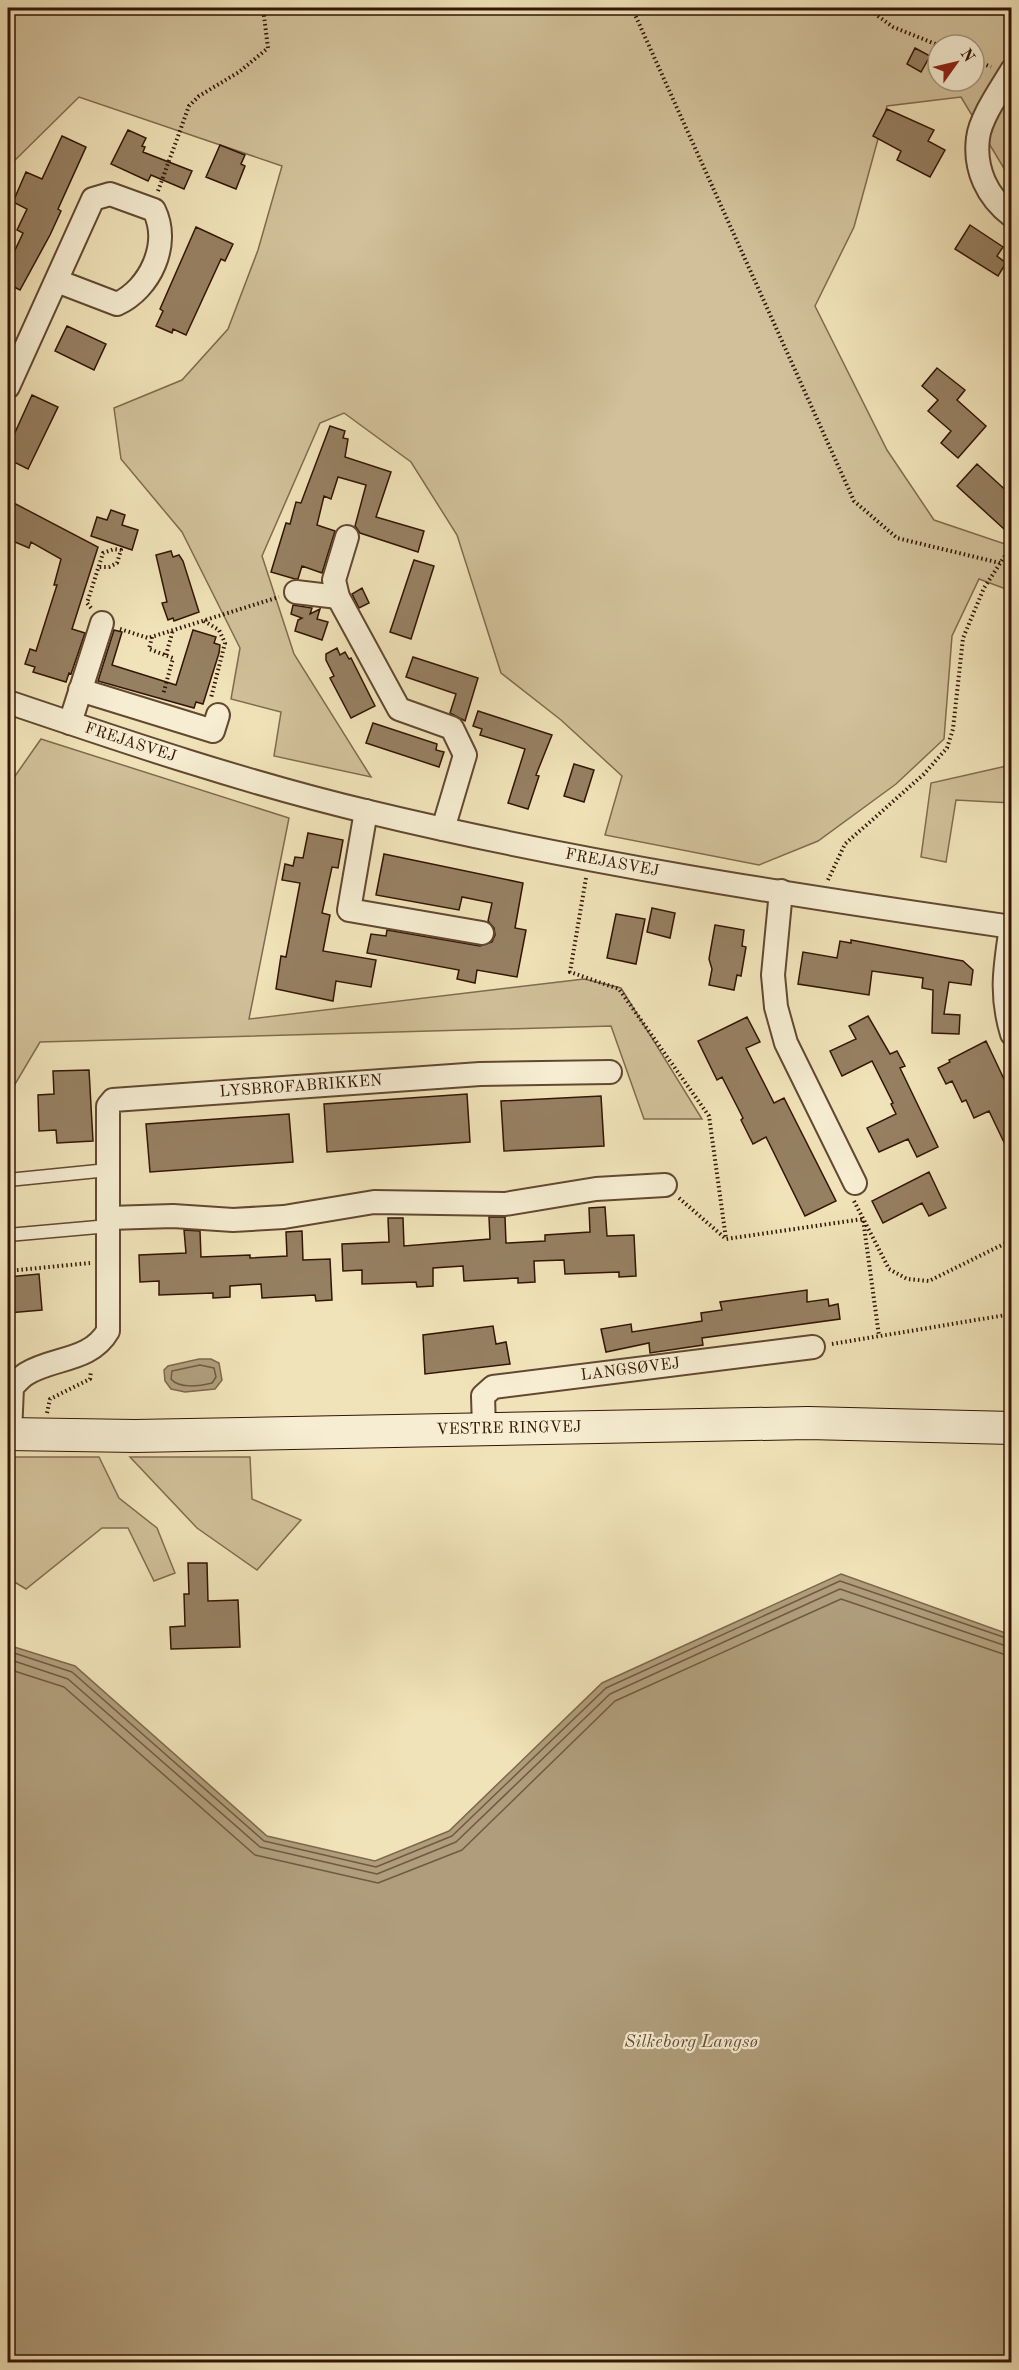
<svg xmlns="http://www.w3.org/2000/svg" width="1019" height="2370" font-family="'Old Standard TT',serif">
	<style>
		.green { fill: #d1c09a; stroke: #826a4f; stroke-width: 1.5; fill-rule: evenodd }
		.water { fill: #b09d7b; stroke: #7e674b; stroke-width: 1.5 }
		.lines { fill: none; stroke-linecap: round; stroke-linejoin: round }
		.shore { stroke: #725940; stroke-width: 1.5 }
		.building { fill: #968062; stroke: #331504; stroke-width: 1.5 }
		.service-casing { stroke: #624831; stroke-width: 15 }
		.minor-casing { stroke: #624831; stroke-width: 26 }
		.secondary-casing { stroke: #331504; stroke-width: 34 }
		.path { stroke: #331504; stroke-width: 4; stroke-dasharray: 1.5 3; stroke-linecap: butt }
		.service { stroke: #f6edd2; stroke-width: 12 }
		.minor { stroke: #f6edd2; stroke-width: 22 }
		.secondary { stroke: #f6edd2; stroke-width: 32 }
		.labels { text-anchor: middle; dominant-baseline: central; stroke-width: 4.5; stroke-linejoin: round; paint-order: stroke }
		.street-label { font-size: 16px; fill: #331504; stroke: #f6edd2 }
		.water-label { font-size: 18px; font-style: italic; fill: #654b34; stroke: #f6edd2 }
	</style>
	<rect width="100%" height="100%" fill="#f1e3b9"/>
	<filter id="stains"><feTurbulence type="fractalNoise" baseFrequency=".00333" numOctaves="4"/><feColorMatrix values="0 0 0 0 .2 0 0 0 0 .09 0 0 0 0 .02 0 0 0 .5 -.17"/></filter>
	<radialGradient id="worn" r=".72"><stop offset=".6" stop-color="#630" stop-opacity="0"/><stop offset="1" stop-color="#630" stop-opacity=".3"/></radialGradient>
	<path class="green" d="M8,8H1011V180L961,97L887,106L854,227L815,306L887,450L934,520L1011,546V591L979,579L952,636L944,739L896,784L818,841L759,865L605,835L622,776L561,720L501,673L457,535L411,462L344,413L320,423L262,556L294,654L371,777L274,756L281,712L231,699L240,648L182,532L121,459L114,408L182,380L228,329L258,250L282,166L79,97L8,167ZM938,45H974V81H938Z
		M41,739L289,818L249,1019L584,979L621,988L702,1119H644L611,1026L40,1042L8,1096V786Z
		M1011,765V803L956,800L946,862L921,857L931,783Z
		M8,1457H99L119,1498L157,1528L175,1573L154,1581L128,1528H102L26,1589L8,1578Z
		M130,1457H250L252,1499L301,1520L257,1570L197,1528Z"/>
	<path class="water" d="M199,1359H211L219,1363L222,1380L215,1389L185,1392L171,1389L165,1381L164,1370L168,1366Z
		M841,1574L1011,1635V2362H8V1645L75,1666L267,1836L375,1861L449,1831L602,1683Z"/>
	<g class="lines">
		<path class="shore" d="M200,1365L214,1368L216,1377L212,1383C200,1386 179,1389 171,1379L172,1371Z
			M8,1651L72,1672L264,1841L376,1867L452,1836L606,1688L840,1581L1012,1640
			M8,1659L68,1679L260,1847L377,1874L456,1842L610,1694L840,1589L1012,1648
			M8,1669L64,1687L255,1855L378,1883L462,1850L615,1701L841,1599L1012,1657"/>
	</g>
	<path class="building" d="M915,48L930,56L921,72L907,64Z
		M887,109L934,130L928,141L945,150L930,177L897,160L901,151L873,136Z
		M128,130L146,138L142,146L145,147L143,152L192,171L184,189L151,175L148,181L111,164Z
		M62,136L86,147L58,209L61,211L50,235L20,290L8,284V265L23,233L17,230L27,209L13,202L26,172L42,179Z
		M220,145L245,155L241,164L245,166L236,189L206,177Z
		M970,225L1003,247L997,256L1006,263L998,276L955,249Z
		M196,227L233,244L225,261L221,259L186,335L173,329L172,333L156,326L163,311L160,309Z
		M67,326L106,344L94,370L55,351Z
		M937,368L965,390L957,400L986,426L958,458L941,443L951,431L928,411L938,400L922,386Z
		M32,395L58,407L28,469L8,459V448Z
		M330,426L345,431L343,438L348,439L345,457L391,472L376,517L424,531L418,552L360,533L355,526L366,485L338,477L331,499L324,496L317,525L335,531L322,573L302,566L298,579H295L271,572L286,523L290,524L296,502L301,503Z
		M977,464L1011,495V521L1004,529L957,486Z
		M8,500L98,547L72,629L85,633L71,674L69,673L66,682L33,672L35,667L25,664L30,649L36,651L57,585H54L61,559L31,542L29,548L8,539Z
		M111,510L125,515L122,525L138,530L132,550L91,536L97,517L107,520Z
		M171,551L173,557L179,555L183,561L199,612L174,621L173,618L168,620L162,603L167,602L156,555Z
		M414,560L434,566L411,639L390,632Z
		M362,588L369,603L359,608L352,594Z
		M293,605L312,608L310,614L320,609L317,619L328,622L322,640L295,631L298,620L302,618L291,614Z
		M114,630L122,632L112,665L176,685L193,630L216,637L214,643L220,645L219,653L203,704L196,702L194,708L98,681Z
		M337,648L340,655L345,652L349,659L351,658L375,706L351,718L330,678L334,676L326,660V654Z
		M413,657L478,678L465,721L450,713L456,694L406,677Z
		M478,711L552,735L536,775L539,776L528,809L508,803L525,749L480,735L482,729L473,726Z
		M373,723L437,744L436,750L444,752L439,767L366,743Z
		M574,764L594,770L584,802L564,796Z
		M308,833L343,840L338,868L332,867L322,913L330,915L323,951L376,960L371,987L336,981L333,1001L276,989L281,956L286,957L300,883L282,880L285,864L293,866L295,857L303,858Z
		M384,854L523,883L515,928L526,930L517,977L477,970L475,983L457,979L459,970L367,953L371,934L386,936L387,930L480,946L492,942L495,935L494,928L488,921L492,903L462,897L459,910L376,895Z
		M652,908L675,913L670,938L647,932Z
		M616,914L645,919L636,964L607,958Z
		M715,925L744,930L742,946L746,947L741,976L737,975L734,990L709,985L712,969L709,959Z
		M851,940L963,961L973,970L971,985L949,982L944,1014L960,1015L959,1034L932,1033L933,990L922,988L923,978L872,971L869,995L798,984L803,952L837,958L840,941L851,943Z
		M868,1016L890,1054L897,1051L905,1066L900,1068L938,1147L917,1157L908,1139L879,1152L867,1128L896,1114L891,1104L893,1103L872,1061L842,1076L830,1051L856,1039L849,1026Z
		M747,1017L760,1042L746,1048L774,1103L784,1098L836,1201L805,1216L766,1137L753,1144L741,1120L743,1118L722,1077L717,1080L698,1041Z
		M986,1041L1011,1094V1157L989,1111L974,1118L966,1100L962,1102L952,1081L946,1084L938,1068L950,1062L949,1060Z
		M89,1070L93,1141L57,1143L56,1130L39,1131L38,1095L54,1094L53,1071Z
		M467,1094L470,1142L327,1152L324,1104Z
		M601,1096L604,1146L504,1151L501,1101Z
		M289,1114L293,1162L150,1172L146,1124Z
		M929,1172L946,1208L929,1216L922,1203L883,1223L872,1201Z
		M605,1207L607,1236L634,1235L636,1276L619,1277V1272L565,1274L564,1260L534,1261L535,1282L518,1283V1278L464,1281L463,1266L433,1268V1286L417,1287L416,1282L362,1284V1270L343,1271L342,1244L389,1242L388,1218H403L404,1246L490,1239L489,1217H505L506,1243L545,1241V1235L590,1232L589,1208Z
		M184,1230L200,1231L201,1257L250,1255V1258L287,1256L286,1232L302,1231L303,1260L330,1259L332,1300L316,1301L315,1295L262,1298L261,1284L230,1286V1297L213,1298V1293L159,1295V1281L140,1282L139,1255L186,1253Z
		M39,1274L42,1310L8,1313V1277Z
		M807,1290V1302L828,1299L829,1306L838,1304L840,1319L702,1338L703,1345L650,1353L649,1343L606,1352L601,1329L631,1324L632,1332L702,1321L701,1313L722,1310L720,1302Z
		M493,1326L496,1344L506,1342L510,1364L425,1374L423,1335Z
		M188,1563H207L208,1601L238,1600L240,1647L171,1649L170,1627L185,1626L184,1594H189Z"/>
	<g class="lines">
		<g class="service-casing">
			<path id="service" d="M8,1180L108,1170
				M8,1235L109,1226"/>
		</g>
		<g class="minor-casing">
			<g id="minor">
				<path d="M1012,70C1002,87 980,118 978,138C974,169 987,197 1012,216"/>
				<path d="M8,387L93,199L110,194L154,210C171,244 150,289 117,304L57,281"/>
				<path d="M347,537L334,580L338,597L399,709L452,728L465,755L443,829"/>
				<path d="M296,592L338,597"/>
				<path d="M80,690L213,731L218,715"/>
				<path id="s1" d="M8,702C126,742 247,783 369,812C581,863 796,896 1012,927"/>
				<path d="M70,723L102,623"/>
				<path d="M366,811L349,910L482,933"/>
				<path d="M781,891L773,975L776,1007L786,1043L855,1183"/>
				<path d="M1011,927C1005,967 1000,995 1012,1034"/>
				<path d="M109,1218L173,1216L233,1220L284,1217L374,1202L505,1204L596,1189L665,1185"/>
				<path id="s2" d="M484,1428L483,1396L493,1387L813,1347"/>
				<path id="s3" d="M10,1434L12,1387C16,1383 21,1377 26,1374C53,1357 90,1362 108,1331V1106L113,1100L480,1074L610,1072"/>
			</g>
		</g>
		<g class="secondary-casing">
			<g id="secondary">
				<path id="s4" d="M8,1434L135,1436L808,1423L1012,1428"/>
			</g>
		</g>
		<path class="path" d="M632,8L854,501L897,538L1000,563
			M867,8L893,27L938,45
			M974,60L991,67
			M158,191L189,106L199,96L239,72L268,48L263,8
			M91,608L87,603L103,553L114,549L121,550L117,563L109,567H99
			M204,621L219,630L225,643L211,698
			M120,629L148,638L279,597
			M152,637L149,649L173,658L163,695
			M166,655L173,630
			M586,878L570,972L619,989L709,1116L726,1239
			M828,880L845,844L924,774L947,748L953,729L963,638L984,588L1012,545
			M679,1198L726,1239L863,1219L879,1336
			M854,1201L889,1269L907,1279L929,1281L1012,1240
			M8,1271L90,1263
			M832,1344L1012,1314
			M47,1413L50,1399L90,1379L91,1371"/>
		<use href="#service" class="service"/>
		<use href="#minor" class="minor"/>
		<use href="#secondary" class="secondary"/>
	</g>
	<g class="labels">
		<g class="street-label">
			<text stroke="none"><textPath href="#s1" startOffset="129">FREJASVEJ</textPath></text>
			<text stroke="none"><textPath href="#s1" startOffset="626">FREJASVEJ</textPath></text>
			<text stroke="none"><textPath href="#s3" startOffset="582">LYSBROFABRIKKEN</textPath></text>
			<text stroke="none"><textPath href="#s2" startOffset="184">LANGSØVEJ</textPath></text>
			<text stroke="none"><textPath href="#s4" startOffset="501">VESTRE RINGVEJ</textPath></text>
		</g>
		<g class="water-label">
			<text x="691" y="2042">Silkeborg Langsø</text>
		</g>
	</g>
	<rect width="1019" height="2370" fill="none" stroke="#f1e3b9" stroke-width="30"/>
	<rect x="9" y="9" width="1001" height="2352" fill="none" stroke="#331504" stroke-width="3"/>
	<rect x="15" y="15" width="989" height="2340" fill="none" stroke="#331504" stroke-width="1.5"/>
	<g transform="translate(956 63) rotate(56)"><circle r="28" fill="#f6edd2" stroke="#a89780" stroke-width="1.5"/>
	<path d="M0-4.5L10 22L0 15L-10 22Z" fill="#8f2418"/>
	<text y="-9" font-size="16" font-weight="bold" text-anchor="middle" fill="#331504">N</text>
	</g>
	<rect width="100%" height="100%" filter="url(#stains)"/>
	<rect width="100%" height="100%" fill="url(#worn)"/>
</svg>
